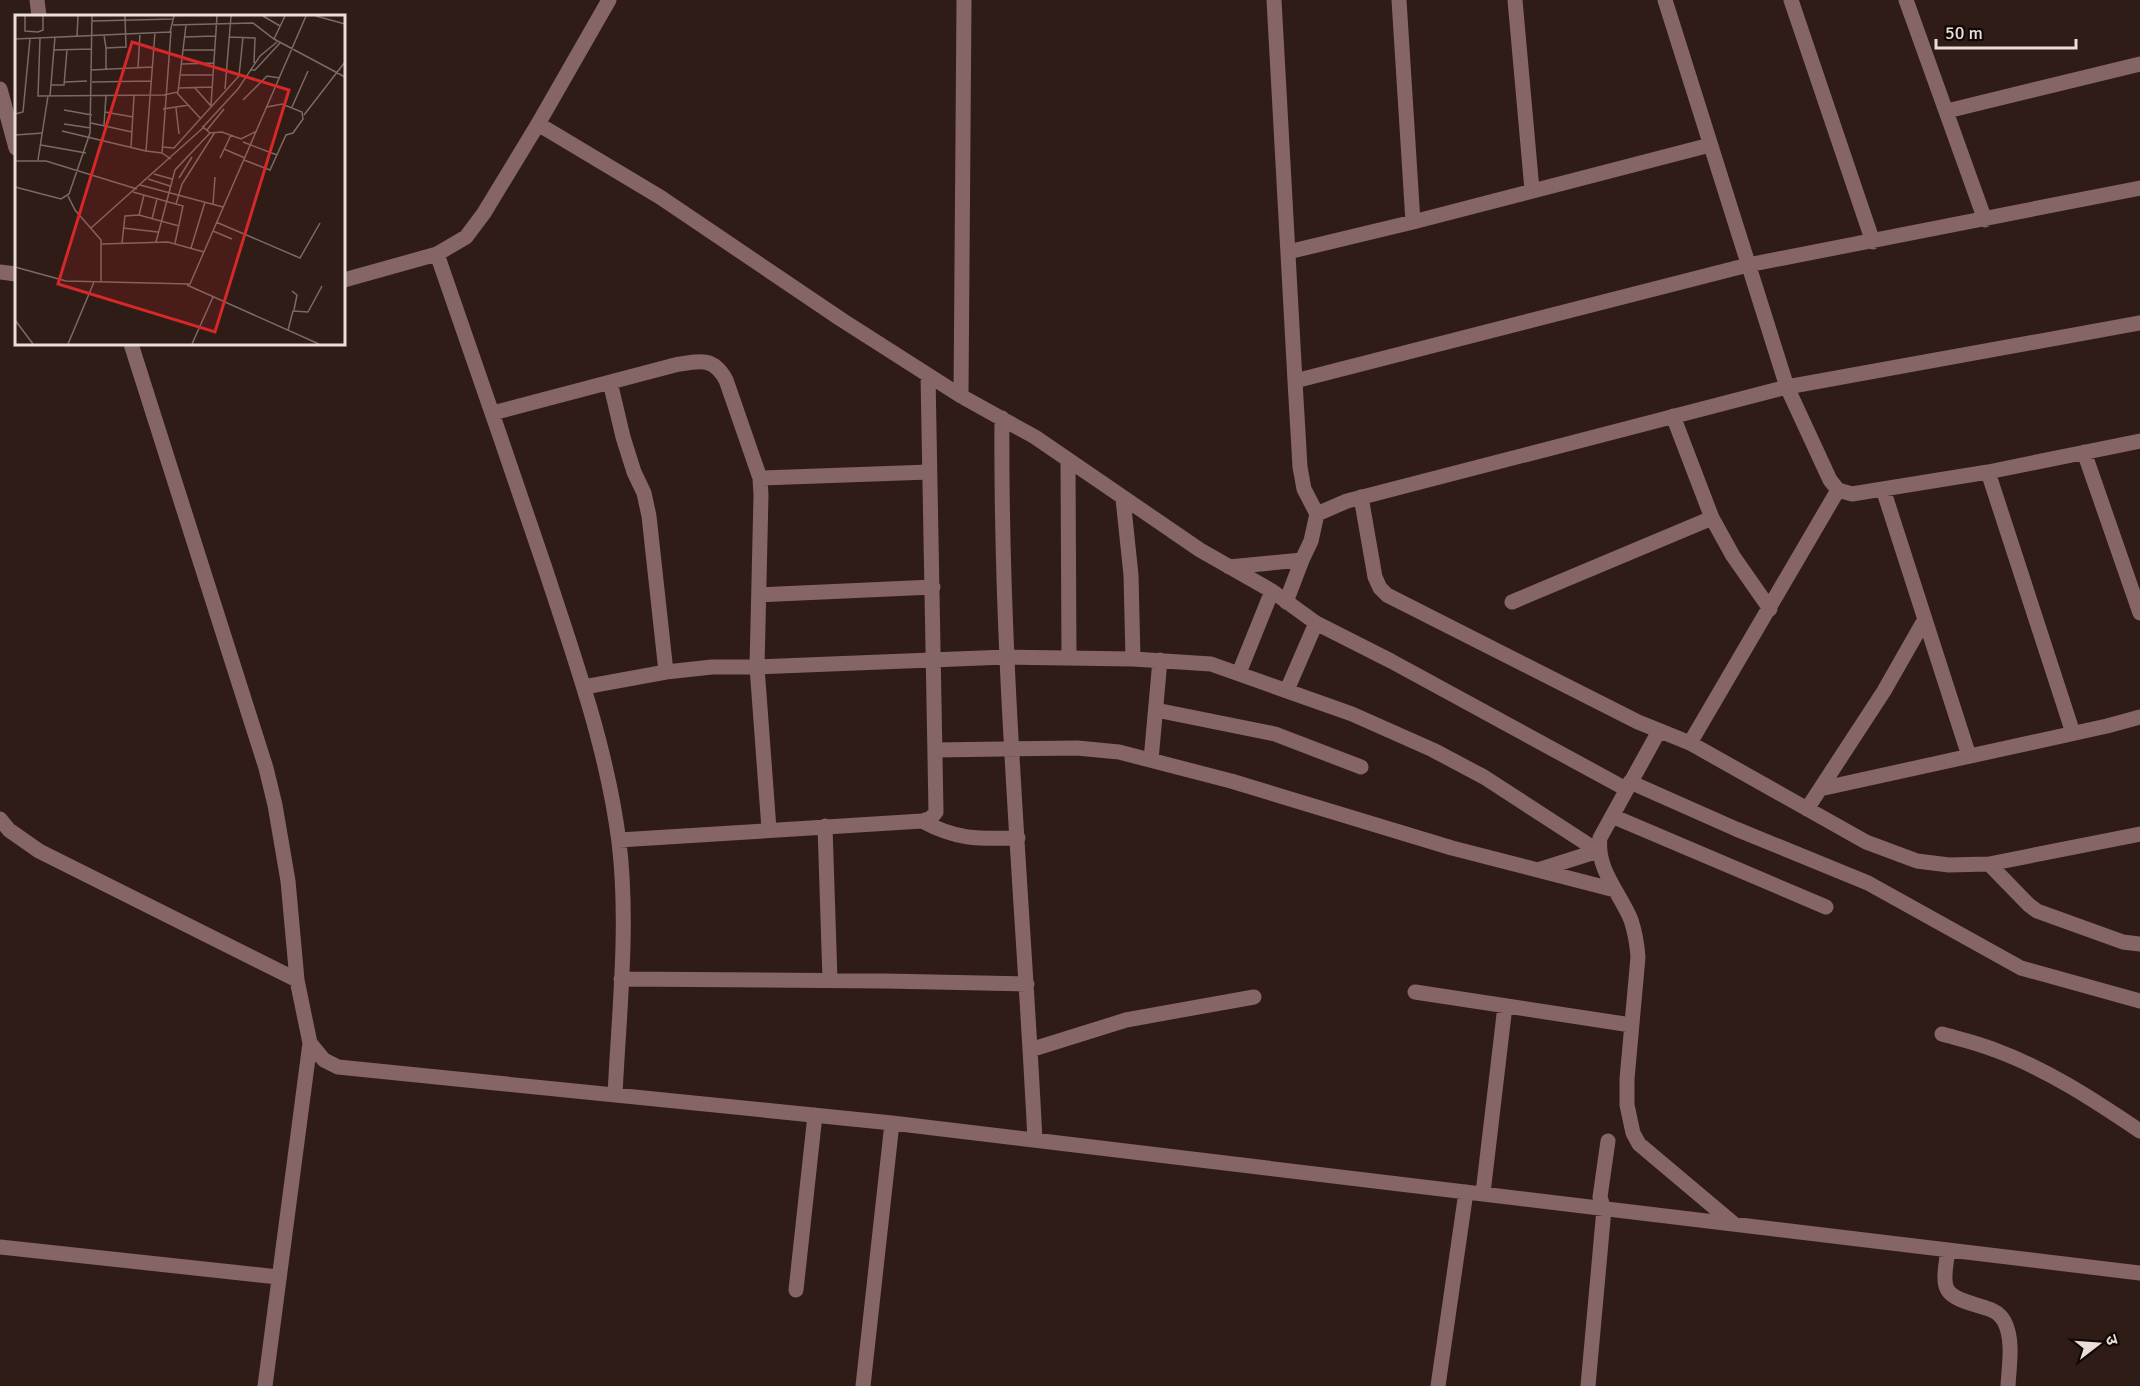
<svg xmlns="http://www.w3.org/2000/svg" width="2140" height="1386" font-family="Signika,'Noto Sans Devanagari',sans-serif">
	<style>
		.lines { fill: none; stroke-linecap: round; stroke-linejoin: round }
		.minor { stroke: #856565; stroke-width: 15 }
		.inset-road { fill: none; stroke: #7a6a65; stroke-width: 1.5 }
		.view { fill: #d62828; fill-opacity: 0.15; stroke: #d62828; stroke-width: 3 }
		.inset-edge { fill: none; stroke: #ebded9; stroke-width: 3 }
	</style>
	<rect width="100%" height="100%" fill="#2f1c17"/>
	<g class="lines">
		<path class="minor" d="M37,0L39,16
			M1274,0L1295,381L1748,265L2140,188
			M1399,0L1413,222
			M1515,0L1532,190
			M1665,0L1787,387L1830,480L1838,490L1852,494L1988,472L2140,441
			M1791,0L1873,242
			M1906,0L1985,220
			M0,89L16,148
			M1947,111L2140,64
			M538,124L660,197L842,320L961,396L1035,437L1200,550L1272,591L1316,623L1391,661L1626,789
			M1288,252L1413,222L1710,145
			M437,254C474,360 510,465 546,571C575,660 607,748 619,842C629,925 619,1011 615,1095
			M0,272L16,274
			M344,280L437,254L466,237L484,213L538,124L609,0
			M131,344L266,768L275,805L288,881L297,980L310,1043L324,1060L338,1067L892,1123L2140,1273
			M610,382L623,437L634,472L644,493L649,516L666,672
			M961,396L964,0
			M493,413L675,365C699,361 713,356 726,380L760,478L761,495L757,667L769,829
			M1673,416L1712,518L1733,556L1770,609
			M1002,418C1000,659 1023,899 1035,1140
			M2084,452L2140,613
			M1068,461L1069,658
			M1988,472L2073,733
			M760,478L929,472
			M1883,489L1969,756
			M1361,497L1375,577L1380,588L1387,595L1638,722L1690,743L1866,842L1917,861L1949,865L1989,864L2029,905L2037,911L2123,942L2140,944
			M1123,499L1131,575L1133,659
			M1317,514L1347,501L1787,387L2140,323
			M1229,567L1302,560
			M759,595L933,587
			M1286,602L1302,560L1311,541L1317,514L1304,489L1300,467L1295,381
			M1512,602L1712,518
			M1239,673L1272,591
			M584,687L666,672L712,667H757L1006,657L1133,659L1211,664L1352,714L1433,750L1484,777L1598,851
			M1287,690L1316,623
			M1156,710L1275,734L1361,767
			M1659,731L1600,838C1596,869 1620,893 1631,920C1635,932 1637,944 1638,957L1627,1079V1105L1633,1133L1639,1144L1734,1224
			M1690,743L1838,490
			M936,750L1077,748L1119,752L1231,781L1452,848L1615,890
			M1151,760L1160,660
			M1630,782L1736,829L1868,883L2021,968L2140,1001
			M1820,789L2107,726L2140,717
			M1807,809L1884,691L1925,619
			M1612,816L1826,907
			M0,819L9,830L39,851L297,980
			M922,821C957,840 978,839 1018,838
			M825,826L830,980
			M619,840L922,821L931,818L936,812L928,375
			M1989,864L2140,834
			M1538,870L1598,851
			M621,979L885,981L1027,984
			M1415,992L1631,1025
			M1942,1034C1960,1039 1978,1043 1995,1050C2047,1069 2094,1100 2140,1131
			M1030,1050L1126,1020L1254,997
			M1483,1193L1505,1006
			M0,1247L278,1277
			M1948,1250C1941,1295 1943,1295 1986,1308C1994,1310 2000,1314 2004,1321C2014,1339 2009,1366 2008,1386
			M796,1290L815,1115
			M265,1386L310,1043
			M863,1386L892,1123
			M1438,1386L1466,1192
			M1588,1386L1604,1209L1600,1197L1608,1141"/>
	</g>
	<g transform="translate(15 15)">
		<rect width="330" height="330" fill="#2f1c17"/>
		<path class="inset-road" d="M10,1V16L23,17L28,15V1M248,1L265,11M301,1L330,9M77,6L159,4M158,10L238,8L259,24L330,62M89,20L91,33L111,32L110,1M62,21L63,1M169,22L200,21M214,22L240,23L239,48M25,23L23,81L149,80L163,77L171,10M0,24L155,17L159,1M259,24L270,1M91,33V54M39,35L76,34M168,35H199M167,49L199,48M123,53L125,18M76,55L137,52M235,55H240L265,28M166,60H198M50,67L72,66M77,67L136,66M36,70H49L52,35M164,73L197,72M180,73L196,91M210,74L216,1M162,78L186,104M35,81L40,22M228,85L252,61L265,63M196,90L202,1M277,92L293,56M161,93L164,119M148,94L174,90M49,95L77,100M90,97L118,102M0,99L8,97L15,24M289,100L330,47M76,108L117,117M49,109L76,113M89,110L91,81M187,111L195,118L207,117L226,124L242,116M188,112L223,74L245,41L262,27M192,115L209,94M47,116L131,136L140,17M0,120L28,118M228,127L262,140M26,130L71,138M116,132L119,81M147,132L159,133L224,61L228,22M209,134L230,143M131,136L147,138L156,144M147,138L156,16M205,143L216,120M23,145L33,81M229,145L255,155L271,120L278,118L288,104L287,97L267,89L252,92M0,146H31L122,174M139,159L157,164M164,163L177,142M133,164L155,171M125,170L208,192M0,172L46,184L54,179L75,118L77,1M118,177L168,191L160,228M53,181L60,195L86,225V266M161,189L167,169L200,117M198,189L200,162M124,200L129,180M137,204L142,184M201,207L285,243L305,208M76,213L189,112M108,213L143,217M198,216L217,224M141,227L160,155L195,118M107,228L110,201L124,200L164,211M87,229L153,227L189,237M176,233L190,187M0,252L51,266L175,269L291,1M172,270L304,329M277,276L282,280L279,295M0,305L18,329M273,315L278,296L293,297L307,271M53,329L79,267M177,329L198,282"/>
		<path class="view" d="M117,27L274,75L200,317L43,269Z"/>
		<rect width="330" height="330" class="inset-edge"/>
	</g>
	<g transform="translate(2098 1344) rotate(73)" stroke="#110907" stroke-width="4.5" paint-order="stroke">
	<path d="M0-4.5L10 22L0 15L-10 22Z" fill="#ebded9"/>
	<text y="-9" font-size="16" font-weight="bold" text-anchor="middle" fill="#ebded9">उ</text>
	</g>
	<path d="M1936 39v9h140v-9" fill="none" stroke="#ebded9" stroke-width="3"/>
	<text x="1945" y="39" font-size="18" fill="#ebded9" stroke="#110907" stroke-width="4.5" paint-order="stroke">50 m</text>
</svg>
